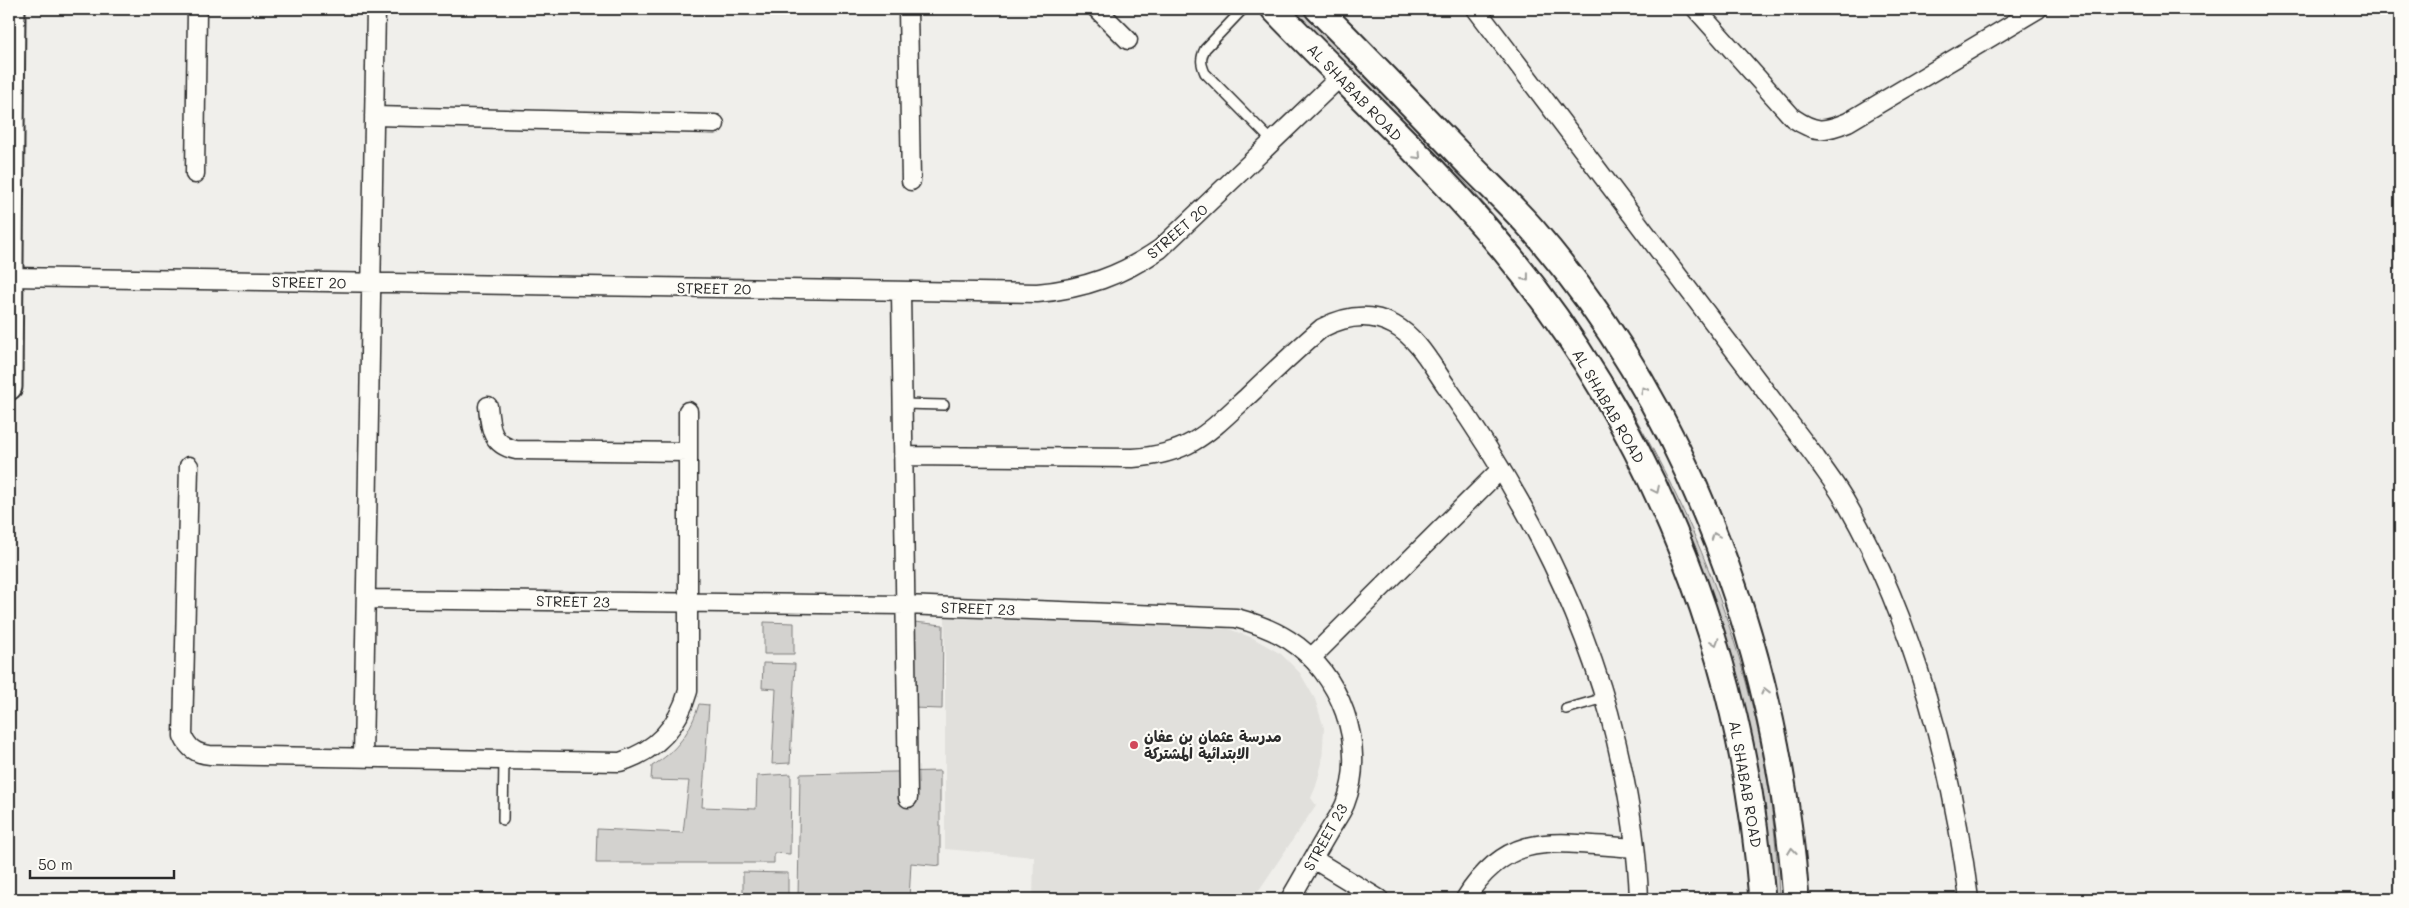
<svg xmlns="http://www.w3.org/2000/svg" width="2409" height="908" font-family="Mali,'Playpen Sans Arabic',sans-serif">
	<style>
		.built { fill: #e1e0dc }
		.green { fill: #d3d2cf; stroke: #7f7e7d }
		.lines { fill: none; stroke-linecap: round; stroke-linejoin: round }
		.lane-casing { stroke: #2b2b2b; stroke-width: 12 }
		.street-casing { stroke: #2b2b2b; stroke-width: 21 }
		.secondary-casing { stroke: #2b2b2b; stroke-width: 29 }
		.lane { stroke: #fdfcf7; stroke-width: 9 }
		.street { stroke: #fdfcf7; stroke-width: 18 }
		.secondary { stroke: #fdfcf7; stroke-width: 25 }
		.oneway { stroke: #9e9e9b }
		.poi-dot { fill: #d1495b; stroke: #fdfcf7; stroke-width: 2 }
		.labels { text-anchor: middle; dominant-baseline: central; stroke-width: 4.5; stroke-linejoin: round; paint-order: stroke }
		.street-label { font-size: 15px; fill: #2b2b2b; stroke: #fdfcf7 }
		.poi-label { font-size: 15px; font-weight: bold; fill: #2b2b2b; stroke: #fdfcf7; text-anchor: start }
	</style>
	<rect width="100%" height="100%" fill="#f0efeb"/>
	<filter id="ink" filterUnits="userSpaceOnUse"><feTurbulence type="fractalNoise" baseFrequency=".02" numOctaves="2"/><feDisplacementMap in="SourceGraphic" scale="10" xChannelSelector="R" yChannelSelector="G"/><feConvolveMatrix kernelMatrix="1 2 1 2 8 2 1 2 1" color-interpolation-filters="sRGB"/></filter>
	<g filter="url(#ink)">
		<path class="built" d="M945,617L1221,626L1253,638L1281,654L1300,673L1315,699L1324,728L1322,763L1316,786L1311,798L1316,805L1253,899H1033L1034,857L945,849Z"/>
		<path class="green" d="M1281,9H1299C1375,85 1452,162 1519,246C1666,431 1772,660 1779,899H1766L1721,652L1577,347Z
			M764,622L794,623V654H764Z
			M914,622L943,625L942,709L912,708Z
			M763,663L795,664L790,763L772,764L776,689L762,688Z
			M699,704L709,705L702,807L756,809L757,776L791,774L790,854L774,853V863H596L597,829L683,833L689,781L651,780L652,766C677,751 691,731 699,704Z
			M940,771V866L911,863L909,899H832L806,897V899H798L800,774Z
			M743,872L788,873V899H743Z"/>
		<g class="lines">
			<g class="lane-casing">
				<path id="lane" d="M1243,9L1205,49C1200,59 1201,64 1205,73L1273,142
					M902,404L944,405
					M1566,709L1604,698
					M503,820L504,760"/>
			</g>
			<g class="street-casing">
				<path id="street" d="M908,9L911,181
					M1097,9L1128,40
					M1476,9L1816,458C1827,474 1839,489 1848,506C1913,620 1953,769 1969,899
					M1696,9L1793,118C1815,133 1824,132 1848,122L2038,9
					M374,116L715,124
					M195,174L197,9
					M10,277L1037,293C1084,289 1122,275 1160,249L1340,77
					M901,291L908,798
					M488,406C490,428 491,445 516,450L688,452
					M903,456L1133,458C1190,454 1208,433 1248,396C1272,373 1296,350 1322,328C1345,316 1370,312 1394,325C1418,338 1432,366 1447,387C1518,487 1576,595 1609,713C1625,773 1637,837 1639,899
					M189,466L183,736C188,748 196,754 210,755L620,762C656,751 678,727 688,691V411
					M367,599L905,605L1236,618C1255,623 1272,629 1289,640C1340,672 1368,746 1345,804C1341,814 1333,824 1328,833C1315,855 1303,877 1290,899
					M1311,658L1501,469
					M363,758L376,9
					M1313,859L1379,899
					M1465,899C1510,826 1560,844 1635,848"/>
			</g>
			<g class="secondary-casing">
				<path id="secondary" d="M1274,9C1351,89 1434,165 1505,251C1657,435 1744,663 1762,899
					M1318,9C1366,57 1413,106 1460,155C1484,180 1510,204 1533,230C1693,415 1778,657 1796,899
					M9,387L12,9"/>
			</g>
			<use href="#lane" class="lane"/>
			<use href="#street" class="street"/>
			<use href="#secondary" class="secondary"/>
		</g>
		<defs><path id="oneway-chevron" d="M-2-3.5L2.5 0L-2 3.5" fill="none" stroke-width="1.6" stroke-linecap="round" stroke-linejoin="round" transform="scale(1.25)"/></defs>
		<g class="oneway">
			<use href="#oneway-chevron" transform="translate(1418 156) rotate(46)"/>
			<use href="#oneway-chevron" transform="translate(1526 278) rotate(52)"/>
			<use href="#oneway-chevron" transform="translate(1644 390) rotate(-120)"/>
			<use href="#oneway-chevron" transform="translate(1656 490) rotate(64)"/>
			<use href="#oneway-chevron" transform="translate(1715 536) rotate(-111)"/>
			<use href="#oneway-chevron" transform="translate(1715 642) rotate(72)"/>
			<use href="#oneway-chevron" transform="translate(1765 691) rotate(-104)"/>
			<use href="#oneway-chevron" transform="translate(1792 851) rotate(-96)"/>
		</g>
	</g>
	<circle class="poi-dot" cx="1134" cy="745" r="5"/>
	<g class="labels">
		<g class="street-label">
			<text transform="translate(1355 92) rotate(46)">AL SHABAB ROAD</text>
			<text transform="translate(1177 231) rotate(-41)">STREET 20</text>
			<text transform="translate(309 282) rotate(1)">STREET 20</text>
			<text transform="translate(714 288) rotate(1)">STREET 20</text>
			<text transform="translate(1609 406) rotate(60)">AL SHABAB ROAD</text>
			<text transform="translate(573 601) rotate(1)">STREET 23</text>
			<text transform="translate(978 608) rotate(2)">STREET 23</text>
			<text transform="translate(1746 784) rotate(80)">AL SHABAB ROAD</text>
			<text transform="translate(1325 837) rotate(-61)">STREET 23</text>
		</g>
		<g class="poi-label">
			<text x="1144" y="736">مدرسة عثمان بن عفان<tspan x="1144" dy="17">الابتدائية المشتركة</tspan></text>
		</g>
	</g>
	<rect width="2409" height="908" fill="none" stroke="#fdfcf7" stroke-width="30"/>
	<rect x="15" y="15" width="2379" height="878" fill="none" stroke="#2b2b2b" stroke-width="2" filter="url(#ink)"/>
	<path d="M30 870v8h144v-8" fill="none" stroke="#2b2b2b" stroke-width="2.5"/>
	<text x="38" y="870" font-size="15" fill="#2b2b2b" stroke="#fdfcf7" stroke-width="4" paint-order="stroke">50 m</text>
</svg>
